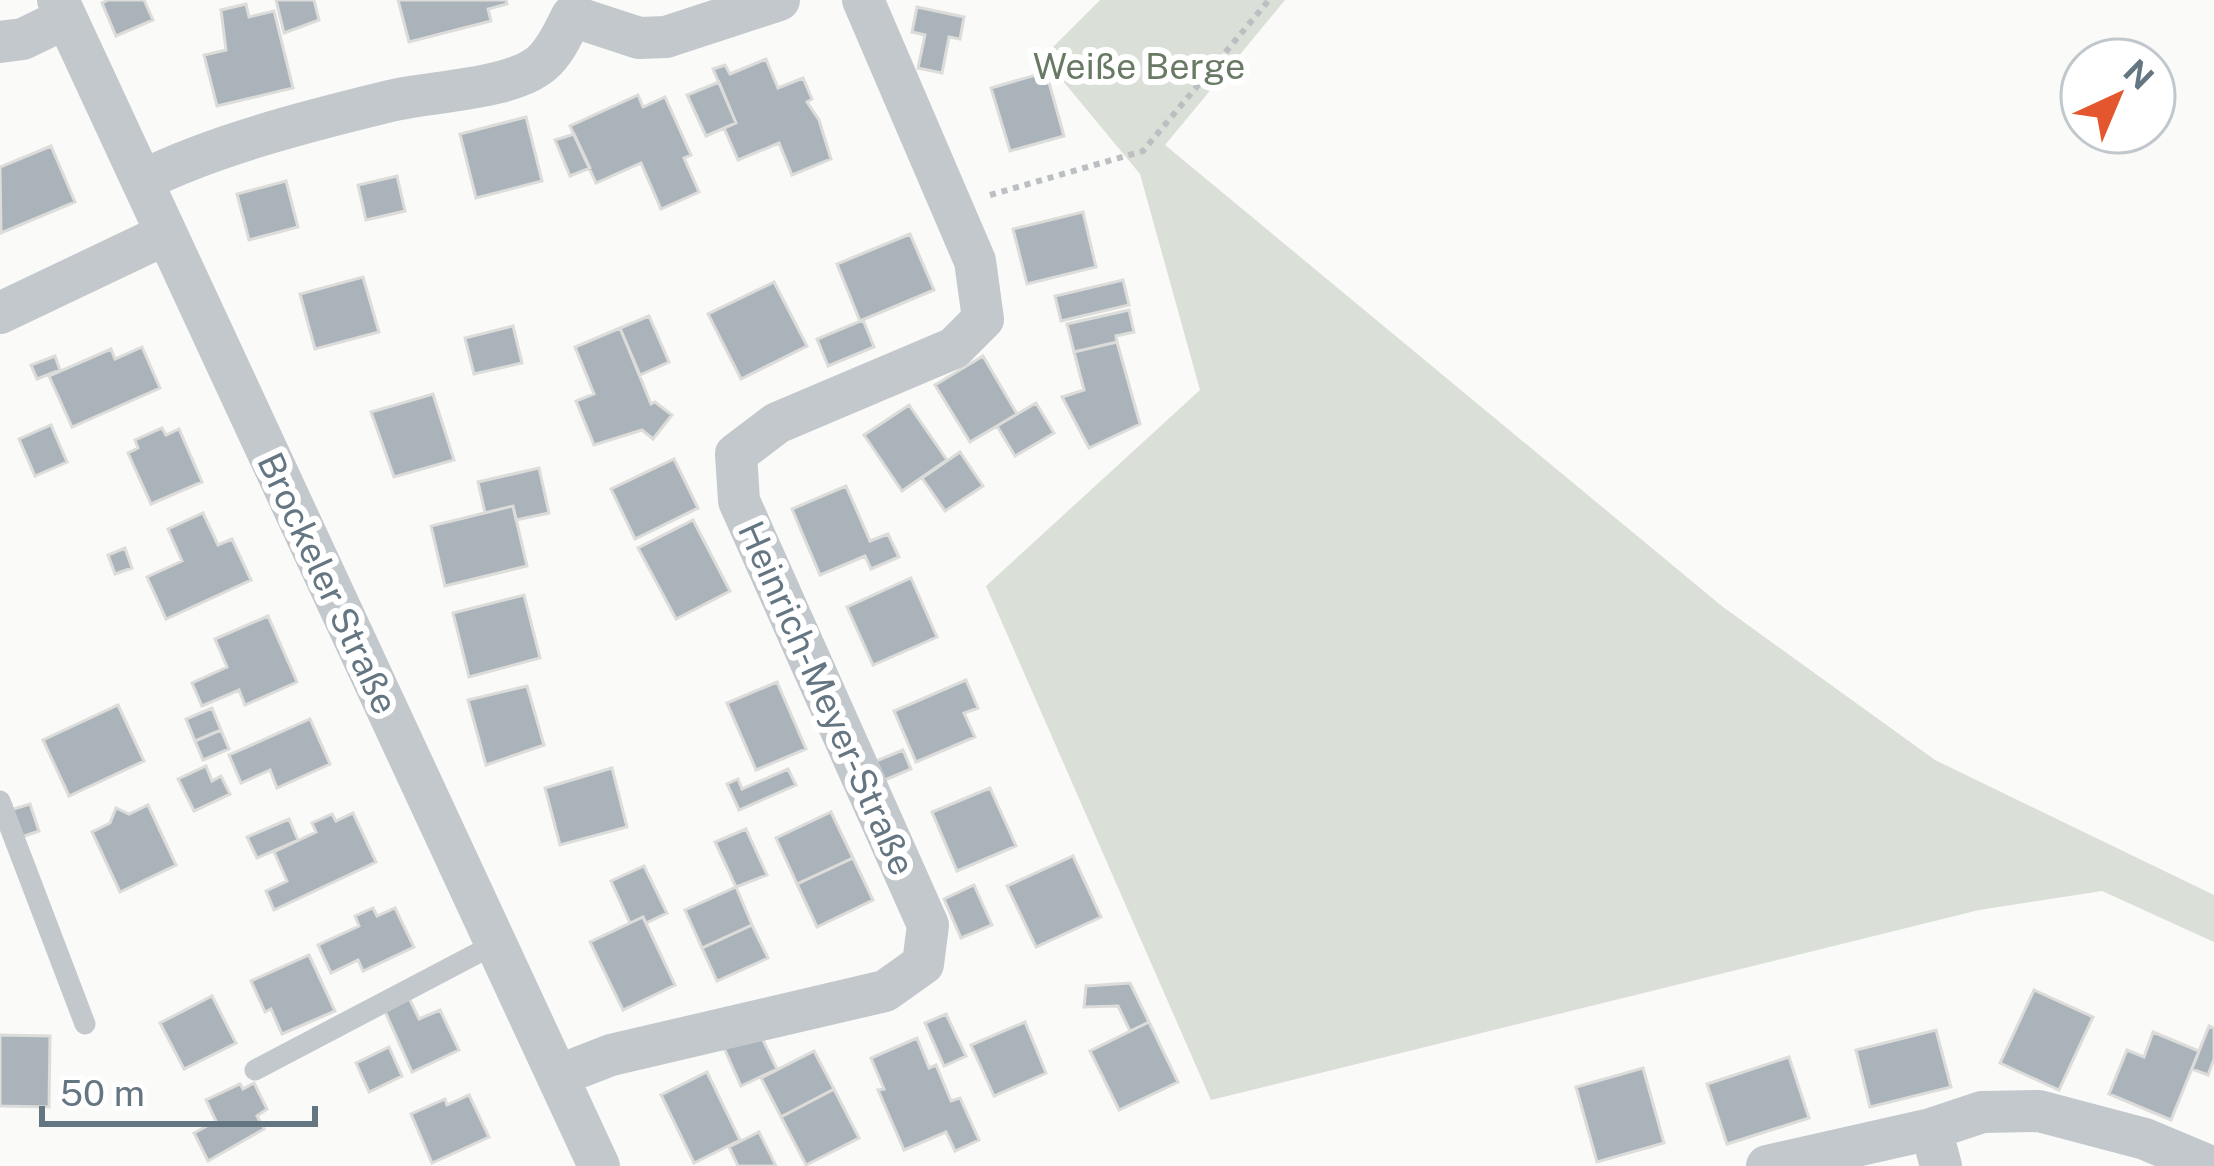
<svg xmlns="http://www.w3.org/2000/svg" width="2214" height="1166" font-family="'Public Sans',sans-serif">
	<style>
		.green { fill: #dadfd7 }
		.building { fill: #aab3b9; stroke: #dcdcda; stroke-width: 3 }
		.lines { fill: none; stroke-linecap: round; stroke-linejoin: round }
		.path { stroke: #bbbfc2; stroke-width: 6; stroke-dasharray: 6 6; stroke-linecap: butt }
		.lane { stroke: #c3c8cc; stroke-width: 21 }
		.street { stroke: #c3c8cc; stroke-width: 42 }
		.labels { text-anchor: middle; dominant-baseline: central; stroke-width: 12; stroke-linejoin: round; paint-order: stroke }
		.park-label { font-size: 36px; fill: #687a64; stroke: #fff }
		.street-label { font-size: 36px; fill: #657683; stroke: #fff }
	</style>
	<rect width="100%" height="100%" fill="#fafaf8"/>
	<path class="green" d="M1100,0H1285L1165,145L1723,607L1935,760L2214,895V942L2102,891L1979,910L1211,1100L986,586L1200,390L1140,174L1043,57Z"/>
	<path class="building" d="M108,0H144L153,20L116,36L102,3Z
		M276,0H314L319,20L284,33Z
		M398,0H506L507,4L488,9L491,21L409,42Z
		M246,4L249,17L274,11L293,88L217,106L204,55L226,50L221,10Z
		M917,7L964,17L960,39L949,37L942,73L918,68L925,35L912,32Z
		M766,59L778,88L803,78L812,99L807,102L819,120L831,159L792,175L779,143L738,160L724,128L736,123L713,69L725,65L730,74Z
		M1046,72L1064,136L1010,151L991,88Z
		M719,82L736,123L706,136L687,95Z
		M638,95L643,107L665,97L691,155L684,158L699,192L661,209L641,163L596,183L570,126Z
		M526,117L542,181L476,198L460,134Z
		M574,134L590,168L570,176L555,140Z
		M51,146L75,202L1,233L0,167Z
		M397,176L405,211L366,220L358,185Z
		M286,181L298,227L249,240L237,194Z
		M1083,212L1096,267L1027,284L1013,229Z
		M910,234L934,290L860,321L837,264Z
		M363,277L379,332L315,349L300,294Z
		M1123,280L1129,305L1061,321L1055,296Z
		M774,282L807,346L741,379L708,314Z
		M1129,310L1134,332L1116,336L1117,342L1074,352L1067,324Z
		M649,316L669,362L640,375L620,328Z
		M863,320L874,347L828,366L817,339Z
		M513,326L522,363L474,374L465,338Z
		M620,328L651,404L655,402L672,415L653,439L642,430L594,445L576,401L594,394L575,347Z
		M1117,342L1140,424L1089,448L1062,397L1084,390L1074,352Z
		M142,347L160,388L72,427L49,376L111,349L115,359Z
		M55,356L60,370L37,379L31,365Z
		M983,356L1017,414L970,442L935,385Z
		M433,394L454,460L394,477L371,412Z
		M1036,403L1054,433L1015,456L997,426Z
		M909,405L947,460L902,491L864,435Z
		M51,425L67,462L35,476L19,439Z
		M162,428L166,435L179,429L202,482L151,504L128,453L138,448L135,440Z
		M960,452L983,486L945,511L922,478Z
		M674,459L698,508L635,539L611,489Z
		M539,468L549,513L516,520L513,506L485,513L478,482Z
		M846,486L870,541L888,534L899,557L871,569L865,556L820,575L792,509Z
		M513,506L527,566L445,586L431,526Z
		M203,513L218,545L232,539L251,580L166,619L147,577L182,561L168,529Z
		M693,520L730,591L676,619L638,548Z
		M125,548L132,568L115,574L108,555Z
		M911,578L937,637L873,665L847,607Z
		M524,595L540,658L469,677L453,613Z
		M268,616L297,682L245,705L239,690L202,706L192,683L227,667L215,639Z
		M966,680L978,708L964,713L975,737L916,762L894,711Z
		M777,682L806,749L756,770L727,703Z
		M527,686L544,745L486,765L468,700Z
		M118,705L144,761L69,796L43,740Z
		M212,708L221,730L195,741L186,719Z
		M310,719L330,764L277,788L270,770L241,783L229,755Z
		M221,730L229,749L203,760L195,741Z
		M903,750L911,769L885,780L876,761Z
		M206,766L212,781L221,776L230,794L194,811L178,779Z
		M612,768L627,827L560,845L545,788Z
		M788,769L796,785L739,810L727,784L738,779L742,789Z
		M990,788L1016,846L957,871L932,812Z
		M30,804L39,831L16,839L7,811Z
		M148,805L176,865L120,892L92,832L110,823L116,808L129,814Z
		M831,812L853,858L797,884L776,838Z
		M353,813L376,862L274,910L266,891L287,881L274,852L316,832L312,823L332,814L336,821Z
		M289,819L298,840L257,858L247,837Z
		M746,829L767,875L736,887L715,842Z
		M1073,856L1101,917L1036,947L1007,886Z
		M853,858L873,900L817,927L797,884Z
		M644,866L667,913L646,923L643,917L630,923L611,881Z
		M974,885L992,925L961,938L944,899Z
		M736,887L752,925L702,948L685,910Z
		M373,908L377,916L395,908L414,947L363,971L358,960L331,973L318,945L359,926L355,916Z
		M643,917L675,985L623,1010L590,942Z
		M752,925L768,958L717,981L702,948Z
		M309,955L335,1011L282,1034L271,1009L265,1012L251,981Z
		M1130,983L1149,1022L1130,1031L1118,1006L1084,1007L1086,986Z
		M2034,990L2093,1017L2059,1090L2000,1063Z
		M212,996L236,1043L184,1069L160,1023Z
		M409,998L419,1019L440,1010L459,1050L412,1072L384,1009Z
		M946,1014L966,1056L944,1066L925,1023Z
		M1025,1022L1046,1073L994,1096L971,1045Z
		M1149,1022L1178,1082L1119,1110L1090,1051Z
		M2209,1026L2214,1028V1059L2208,1075L2192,1069Z
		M1936,1030L1951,1087L1870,1107L1856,1050Z
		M759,1032L777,1069L741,1086L720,1039Z
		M2153,1032L2199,1051L2171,1120L2109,1094L2127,1050L2144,1057Z
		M0,1035L50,1036L49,1107L0,1106Z
		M917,1038L929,1068L936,1065L951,1101L960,1098L979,1140L955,1151L946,1132L904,1150L878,1090L884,1089L871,1058Z
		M389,1047L402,1076L369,1092L356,1063Z
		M814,1051L834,1089L781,1117L761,1078Z
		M1789,1057L1809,1118L1727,1144L1707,1084Z
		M1643,1068L1664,1143L1597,1162L1576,1087Z
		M707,1072L740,1140L694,1163L661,1095Z
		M254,1083L267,1109L257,1116L264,1129L208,1161L194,1133L216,1121L206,1100L240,1084L243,1089Z
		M834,1089L859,1138L806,1165L781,1117Z
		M469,1095L489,1137L432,1163L411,1114L445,1099L447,1105Z
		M759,1132L776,1166H738L729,1147Z"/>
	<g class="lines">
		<path class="path" d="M990,195L1143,151L1269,0"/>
		<path class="lane" d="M0,801L85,1024
			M255,1070L495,944"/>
		<path class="street" d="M58,0L599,1166
			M0,42L23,39L66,18
			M142,181C213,145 312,120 390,101C431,91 511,90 542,63C556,51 564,31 572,16L639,38L666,37L779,0
			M0,313L166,234
			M557,1076L611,1055L885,991L923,964L928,925L739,501L736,454L777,423L954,348L983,319L975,261L863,0
			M1931,1129L1941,1166
			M1767,1166L1931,1129L1982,1112L2039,1111L2145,1139L2209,1166"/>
	</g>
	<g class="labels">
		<g class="park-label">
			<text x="1139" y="66">Weiße Berge</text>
		</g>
		<g class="street-label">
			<text transform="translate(328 583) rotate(65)">Brockeler Straße</text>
			<text transform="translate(827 698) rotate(66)">Heinrich-Meyer-Straße</text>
		</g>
	</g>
	<g transform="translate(2118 96) rotate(44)"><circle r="57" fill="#ffffff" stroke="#c1c8cd" stroke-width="3"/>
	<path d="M0-9L21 45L0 30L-21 45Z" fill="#e4572e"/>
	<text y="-18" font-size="33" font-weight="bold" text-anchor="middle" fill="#657683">N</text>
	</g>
	<path d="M42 1106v18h273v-18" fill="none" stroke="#657683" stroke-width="6"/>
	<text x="60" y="1106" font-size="36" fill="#657683" stroke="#ffffff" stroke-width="9" paint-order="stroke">50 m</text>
</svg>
